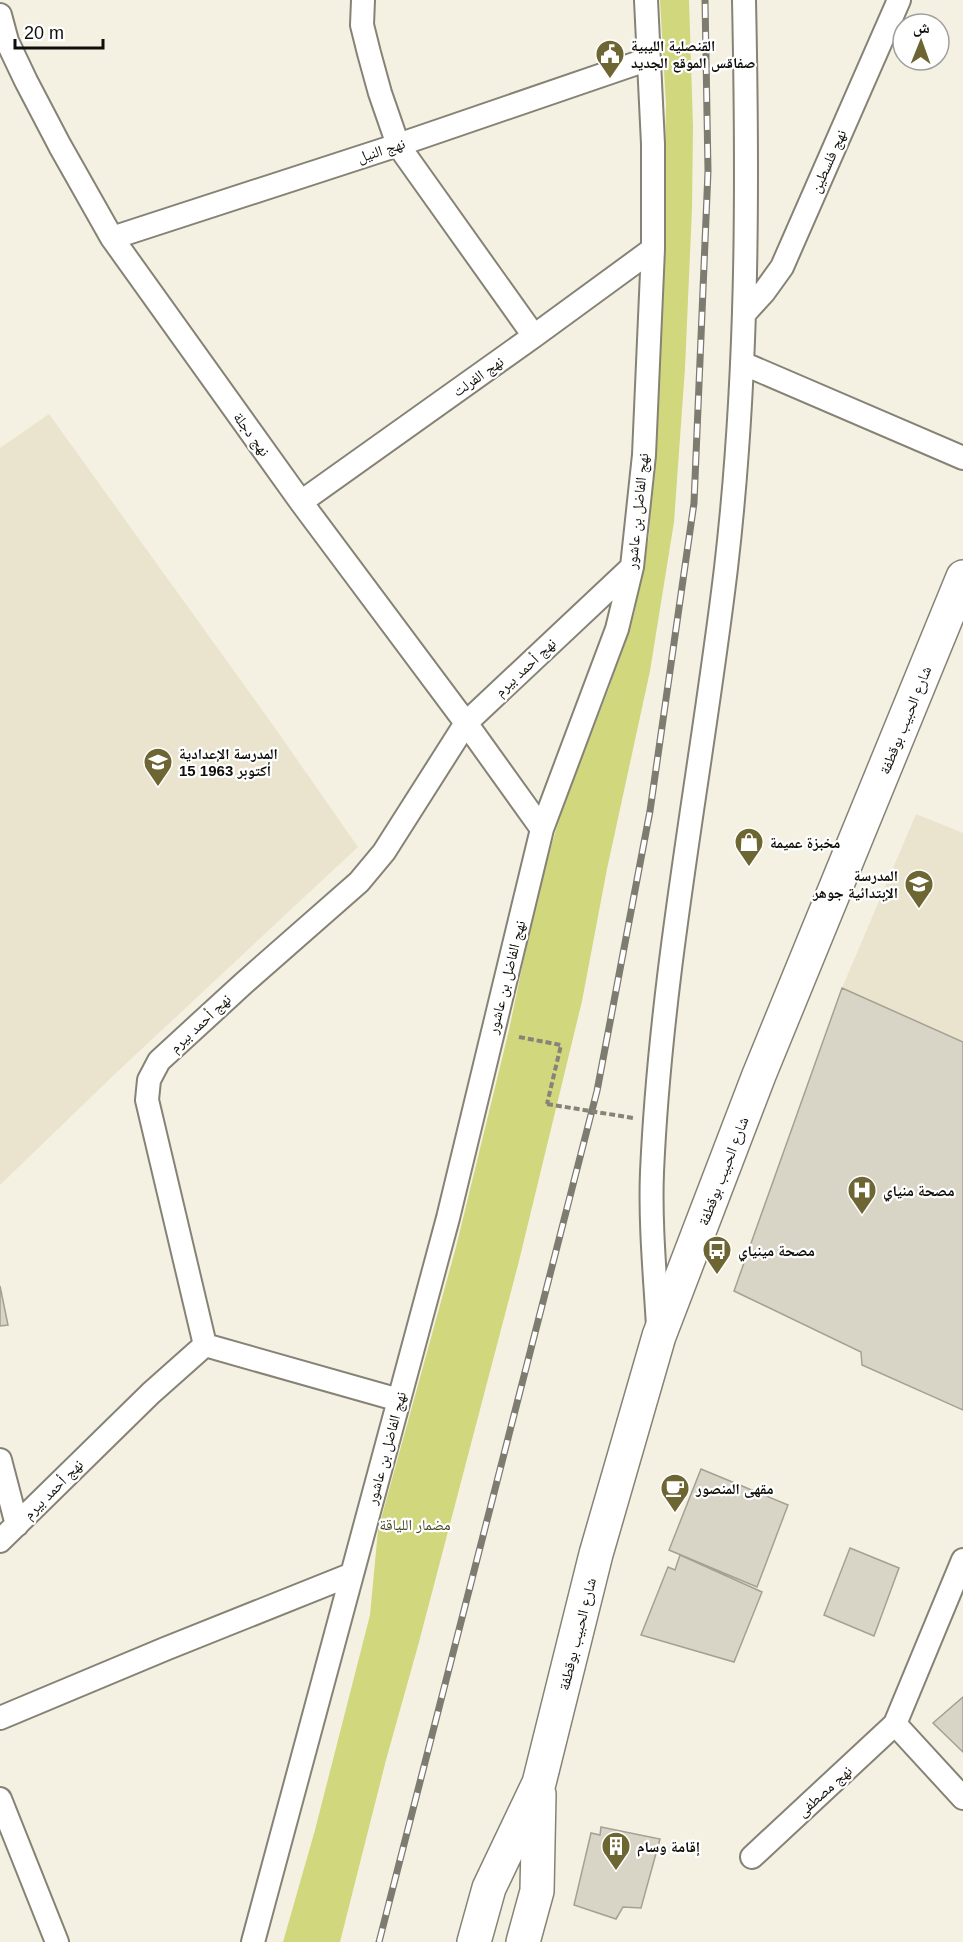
<svg xmlns="http://www.w3.org/2000/svg" width="963" height="1942" font-family="Arial,'Noto Naskh Arabic',sans-serif">
	<style>
		.built { fill: #eae4ce }
		.green { fill: #d0d77d }
		.building { fill: #d8d4c6; stroke: #a4a193; stroke-width: 1.5 }
		.lines { fill: none; stroke-linecap: round; stroke-linejoin: round }
		.street-casing { stroke: #868275; stroke-width: 26 }
		.primary-casing { stroke: #868275; stroke-width: 36 }
		.path { stroke: #868379; stroke-width: 4; stroke-dasharray: 6 3; stroke-linecap: butt }
		.street { stroke: #fff; stroke-width: 22 }
		.primary { stroke: #fff; stroke-width: 33 }
		.rail-casing { stroke: #7e7b71; stroke-width: 7 }
		.rail { stroke: #fff; stroke-width: 4.5; stroke-dasharray: 14; stroke-linecap: butt }
		.path-bridge { stroke: #868379; stroke-width: 4; stroke-dasharray: 6 3; stroke-linecap: butt }
		.labels { text-anchor: middle; dominant-baseline: central; stroke-width: 4.5; stroke-linejoin: round; paint-order: stroke }
		.poi-label { font-size: 15px; font-weight: bold; fill: #0f0e09; stroke: #fff; text-anchor: start }
		.street-label { font-size: 15px; fill: #0f0e09; stroke: #fff }
		.park-label { font-size: 15px; fill: #42451f; stroke: #fff }
	</style>
	<rect width="100%" height="100%" fill="#f5f1e2"/>
	<path class="built" d="M49,414L275,728L358,847L116,1073L0,1185V448Z
		M916,814L963,833V1042L842,988Z"/>
	<path class="green" d="M660,0H689L693,127L692,209L685,368L674,522L650,671L607,869L582,1001L519,1261L419,1642L386,1760L340,1942H283L315,1830L370,1615L378,1530L456,1247L509,1030L538,891L563,806L609,688L634,614L649,536L662,299L666,105Z"/>
	<path class="building" d="M842,988L963,1042V1410L862,1365L861,1352L734,1291Z
		M0,1286L8,1325L0,1326Z
		M701,1469L788,1505L757,1587L669,1550Z
		M850,1548L899,1568L874,1636L824,1615Z
		M680,1555L762,1592L734,1662L641,1635L668,1567L675,1570Z
		M963,1697V1752L933,1723Z
		M601,1827L660,1839L641,1908L623,1907L616,1919L574,1905L591,1833L600,1835Z"/>
	<g class="lines">
		<g class="street-casing">
			<path id="street" d="M363,0L362,25L369,53L380,93L398,145L534,336
				M0,15L7,41L26,81L60,146L112,238L301,502L466,723L542,829
				M112,238L398,145L649,59
				M744,314L764,292L782,267L899,0
				M742,363L963,458
				M301,502L534,336L653,249
				M658,1326C655,1275 650,1223 652,1172C661,969 702,769 726,568C748,379 748,190 744,0
				M205,1345L399,1400
				M0,1460L17,1525
				M0,1541L151,1393L205,1345L147,1100L149,1080L159,1061L244,983L359,882L384,852L466,723L632,567
				M963,1560L895,1724L963,1798
				M0,1718L165,1649L350,1575
				M0,1799L57,1942
				M752,1857L895,1724
				M253,1942L448,1218L542,829L617,629L632,567L644,455L653,249V144L646,0"/>
		</g>
		<g class="primary-casing">
			<path id="primary" d="M474,1942L489,1888L539,1783L596,1554L659,1336L759,1075L963,577
				M523,1942L537,1891L539,1794"/>
		</g>
		<path class="path" d="M519,1037L561,1045L547,1104"/>
		<use href="#street" class="street"/>
		<use href="#primary" class="primary"/>
		<g class="rail-casing">
			<path id="rail" d="M379,1942L597,1091L650,811L694,503L708,171L705,0"/>
		</g>
		<use href="#rail" class="rail"/>
		<path class="path-bridge" d="M547,1104L633,1118"/>
	</g>
	<defs>
		<g id="civic-pin" transform="scale(1.5)"><path d="M0 17L-7.5 6A9.5 9.5 0 1 1 7.5 6Z" fill="#6d6532" stroke="#fff"/><path d="M-.6-6.5H3V-4.5H.6V-3L4-1V1h2V6H-6V1h2V-1L-.6-3ZM-1.2 2.5V6h2.4V2.5Z" fill="#fff"/></g>
		<g id="school-pin" transform="scale(1.5)"><path d="M0 17L-7.5 6A9.5 9.5 0 1 1 7.5 6Z" fill="#6d6532" stroke="#fff"/><path d="M0-5L7-2L0 1L-7-2ZM-4 1L0 2.5L4 1V4Q0 6-4 4Z" fill="#fff"/></g>
		<g id="shop-pin" transform="scale(1.5)"><path d="M0 17L-7.5 6A9.5 9.5 0 1 1 7.5 6Z" fill="#6d6532" stroke="#fff"/><path d="M-5-2.5h2.3a2.7 3.5 0 0 1 5.4 0H5L5.5 6h-11ZM-1.5-2.5h3a1.5 2.3 0 0 0-3 0Z" fill="#fff"/></g>
		<g id="hospital-pin" transform="scale(1.5)"><path d="M0 17L-7.5 6A9.5 9.5 0 1 1 7.5 6Z" fill="#6d6532" stroke="#fff"/><path d="M-5-5h3v3.5h4V-5h3V5h-3V1.5h-4V5h-3Z" fill="#fff"/></g>
		<g id="bus-pin" transform="scale(1.5)"><path d="M0 17L-7.5 6A9.5 9.5 0 1 1 7.5 6Z" fill="#6d6532" stroke="#fff"/><path d="M-5-6H5V4H4V6H2V4H-2V6H-4V4H-5ZM-3.5-4V0h7V-4ZM-3.5 1.2v1.5H-2V1.2ZM2 1.2v1.5H3.5V1.2Z" fill="#fff"/></g>
		<g id="cafe-pin" transform="scale(1.5)"><path d="M0 17L-7.5 6A9.5 9.5 0 1 1 7.5 6Z" fill="#6d6532" stroke="#fff"/><path d="M-5.5-4.5H6V0H3Q3 3.5 0 3.5H-2.5Q-5.5 3.5-5.5 0ZM3-3.2v2h1.7v-2ZM-6 4.5H4V6H-6Z" fill="#fff"/></g>
		<g id="building-pin" transform="scale(1.5)"><path d="M0 17L-7.5 6A9.5 9.5 0 1 1 7.5 6Z" fill="#6d6532" stroke="#fff"/><path d="M-4-6H4V6H1V3H-1V6H-4ZM-2.5-4.3h1.7v1.8h-1.7ZM.8-4.3h1.7v1.8H.8ZM-2.5-1h1.7V.8h-1.7ZM.8-1h1.7V.8H.8Z" fill="#fff"/></g>
	</defs>
	<g fill-rule="evenodd">
		<use href="#civic-pin" x="610" y="54"/>
		<use href="#school-pin" x="158" y="762"/>
		<use href="#shop-pin" x="749" y="842"/>
		<use href="#school-pin" x="919" y="884"/>
		<use href="#hospital-pin" x="862" y="1190"/>
		<use href="#bus-pin" x="717" y="1250"/>
		<use href="#cafe-pin" x="675" y="1488"/>
		<use href="#building-pin" x="616" y="1846"/>
	</g>
	<g class="labels">
		<g class="poi-label">
			<text x="631" y="45">القنصلية الليبية<tspan x="631" dy="17">صفاقس الموقع الجديد</tspan></text>
			<text x="179" y="753">المدرسة الإعدادية<tspan x="179" dy="17">15 أكتوبر 1963</tspan></text>
			<text x="770" y="842">مخبزة عميمة</text>
			<text x="898" y="875" text-anchor="end">المدرسة<tspan x="898" dy="17">الإبتدائية جوهر</tspan></text>
			<text x="883" y="1190">مصحة منياي</text>
			<text x="738" y="1250">مصحة مينياي</text>
			<text x="696" y="1488">مقهى المنصور</text>
			<text x="637" y="1846">إقامة وسام</text>
		</g>
		<g class="street-label">
			<text transform="translate(381 150) rotate(-18)">نهج النيل</text>
			<text transform="translate(828 161) rotate(-66)">نهج فلسطين</text>
			<text transform="translate(478 376) rotate(-35)">نهج الفرلت</text>
			<text transform="translate(252 434) rotate(54)">نهج دجلة</text>
			<text transform="translate(637 511) rotate(-84)">نهج الفاضل بن عاشور</text>
			<text transform="translate(525 667) rotate(-43)">نهج أحمد بيرم</text>
			<text transform="translate(905 720) rotate(-68)">شارع الحبيب بوقطفة</text>
			<text transform="translate(506 977) rotate(-76)">نهج الفاضل بن عاشور</text>
			<text transform="translate(200 1023) rotate(-43)">نهج أحمد بيرم</text>
			<text transform="translate(723 1171) rotate(-69)">شارع الحبيب بوقطفة</text>
			<text transform="translate(386 1448) rotate(-75)">نهج الفاضل بن عاشور</text>
			<text transform="translate(53 1489) rotate(-45)">نهج أحمد بيرم</text>
			<text transform="translate(577 1634) rotate(-76)">شارع الحبيب بوقطفة</text>
			<text transform="translate(824 1791) rotate(-42)">نهج مصطفى</text>
		</g>
		<g class="park-label">
			<text x="415" y="1524">مضمار اللياقة</text>
		</g>
	</g>
	<g transform="translate(921 42) rotate(1)"><circle r="28" fill="#ffffff" stroke="#9f9f9d" stroke-width="1.5"/>
	<path d="M0-4.5L10 22L0 15L-10 22Z" fill="#6d6532"/>
	<text y="-9" font-size="16" font-weight="bold" text-anchor="middle" fill="#0f0e09">ش</text>
	</g>
	<path d="M15 39v9h88v-9" fill="none" stroke="#0f0e09" stroke-width="3"/>
	<text x="24" y="39" font-size="18" fill="#0f0e09" stroke="#ffffff" stroke-width="4.5" paint-order="stroke">20 m</text>
</svg>
